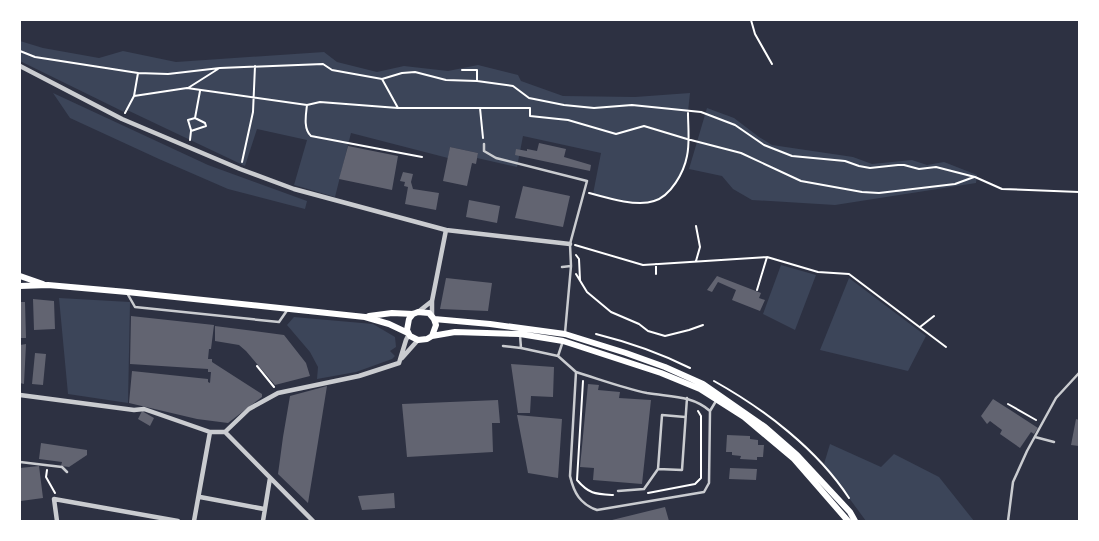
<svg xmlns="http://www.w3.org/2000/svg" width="1099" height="541" font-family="Georgia,serif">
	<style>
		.green { fill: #3c4559 }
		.building { fill: #626471 }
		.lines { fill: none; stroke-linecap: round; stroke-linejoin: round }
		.path { stroke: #fff; stroke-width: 2 }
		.service { stroke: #caccd0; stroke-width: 2.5 }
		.minor { stroke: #caccd0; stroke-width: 4.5 }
		.secondary { stroke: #fff; stroke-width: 6 }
	</style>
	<rect width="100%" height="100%" fill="#2d3142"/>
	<path class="green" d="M20,41L43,48L99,58L123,51L176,62L324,52L337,62L377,72L404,66L448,71L478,65L518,75L521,81L563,96L635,97L690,93L688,112V154L682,174L671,190L655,201L637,203L593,194L601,153L523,136L517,167L477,158L478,153L450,147L448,158L351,133L335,197L294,185L307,140L257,129L245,166L125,109L124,112L20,61Z
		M53,93L208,165L307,201L305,209L228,189L159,159L70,118Z
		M707,108L734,118L759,137L772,145L853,157L872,164L912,160L927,165L944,162L977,175L976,183L835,205L752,200L733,189L722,176L689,169Z
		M781,265L816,275L795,330L763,314Z
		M849,278L926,336L908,371L820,350Z
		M59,298L130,302L128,403L68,394Z
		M294,317L373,324L395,337L396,347L390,351L395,356L392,359L356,372L317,379L318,367L310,352L287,325Z
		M830,444L881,467L894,454L939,477L974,521H866L824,464Z"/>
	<path class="building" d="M539,143L566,149L564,157L591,165L590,171L515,155L516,149L527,151V149L537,151Z
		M348,146L398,156L392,190L339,179Z
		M450,147L478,153L476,164L472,163L467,186L443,181Z
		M403,172L413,174L411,182L413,189L439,193L436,210L405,204L408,187L404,186L405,182L400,181Z
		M523,186L570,196L563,227L515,218Z
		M469,200L500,206L497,223L466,217Z
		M717,276L761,293L759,298L765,300L760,311L732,300L736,290L718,282L712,292L707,290Z
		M446,278L492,283L488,311L440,309Z
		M33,299L54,301L55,329L34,330Z
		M20,302H25L26,338H20Z
		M131,316L214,325L211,349H209L208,359H212V362L262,394V397L228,423L197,419L129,403L132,371L208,379V382L210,383L211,372H208V369L130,364Z
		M215,326L284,335L306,363L310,376L275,385L246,351L239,345L215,341Z
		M26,344L24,384L20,383V345Z
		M35,353L46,354L43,385L32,384Z
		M511,364L554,367L553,397L531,396L530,413H518Z
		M588,384L599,385L598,390L620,392L619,398L651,400L642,484L593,480L594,468L580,467Z
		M327,386L318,442L308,503L278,474L283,437L290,396Z
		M993,399L1038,428L1034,434L1031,432L1020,448L1000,434L1002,430L990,421L987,424L981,416Z
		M498,400L500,423H492L493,452L407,457L402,404Z
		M142,411L154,418L150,426L138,419Z
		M517,415L562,419L558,478L528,473Z
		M1076,419L1079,420V446L1071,445Z
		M727,435L750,436V439L758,440V445H764L763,457H757V460L740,459L741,456L732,455V452H726Z
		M41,443L87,450V455L69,467L61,466L62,462L39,459Z
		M39,466L43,498L21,501L20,468Z
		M730,468L757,469L756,480L729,479Z
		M394,493L395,508L362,510L358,496Z
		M665,507L669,521H612V520Z"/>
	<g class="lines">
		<path class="path" d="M751,20L755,34L772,64
			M20,51L35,57L138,73L168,74L220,68L323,64L332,70L382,79L402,73L415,72L446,80L477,81L513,86L529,98L564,105L594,108L632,105L701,112L735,125L764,145L792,156L845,161L859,166L870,168L898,165H904L919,169L936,167L975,177L1002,189L1079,192
			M462,70H477V81
			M382,79L398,108
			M188,88L218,69
			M134,96L187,88L307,105L320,102L398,108H530V116L568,120L616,134L644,126L687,139L741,153L801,181L862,192L879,193L955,184L974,177
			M307,105C306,114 303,129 311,136L422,157
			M480,108L483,138
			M125,113L134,96L138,73
			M191,130L188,120L195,118
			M190,140L191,131L206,126L205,123L195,118L200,91
			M242,162L253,112L255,66
			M589,193C607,198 637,207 654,201C671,196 684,172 687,156C690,143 688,126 688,113
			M696,226L700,247L696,261
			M575,245L643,265L767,257L818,272L849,274L946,347
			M576,255L579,259L580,280
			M576,274L587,292L611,312L639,324L648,331L665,336L689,330L703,325
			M656,274V264
			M757,290L767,257
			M920,327L934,316
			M596,334C628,342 660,353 690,368
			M257,366L274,387
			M583,381L577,480C589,494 595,494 613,495
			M714,381C764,409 817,449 849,498
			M1008,404L1036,420
			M47,470L46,477L55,493
			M648,493L695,484L701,478V416L698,411"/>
		<path class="service" d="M484,144V151L496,158L587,181L570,244L571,266L565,333
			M562,267L571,266
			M127,293L135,307L279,322L288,309
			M520,335L521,348
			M503,346L521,348L558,356L576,372L570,476C574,493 580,504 597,510L704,492L709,483L710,411L716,401
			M558,356L563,341
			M576,372C599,379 623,388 647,393C670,397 692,395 710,411
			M685,417L662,415L658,469L682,470L687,398
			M1035,437L1054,442
			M20,462L62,467L67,472
			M618,491L644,489L658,469
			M1008,521L1013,482L1027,451L1056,398L1079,373"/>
		<path class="minor" d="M20,66L122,119L240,169L294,189L446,230L432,301V316
			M446,230L570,244
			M418,312L432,301
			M402,358L418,340
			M20,395L134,410L144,409L210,432H225L313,521
			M225,432L249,409L278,393L359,376L399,363L406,340L409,334
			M200,497L264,509
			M57,521L54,499L178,521
			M194,521L210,432
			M263,521L270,478"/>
		<path class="secondary" d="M20,276L43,284
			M20,286L48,285L127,292L365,317L389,324L408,333
			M413,314L409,319L407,330L410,336L418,340L427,339L432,336L455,332L520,334L563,341L661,373L700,389L744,417L794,459L848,521
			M369,316L392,313L413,314L418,312L429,313L434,319L436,325L432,336
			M434,319L490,324L565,334L626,353L665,367L703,384L765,427L797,455L850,512L855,521"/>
	</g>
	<rect width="1099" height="541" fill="none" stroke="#ffffff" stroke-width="42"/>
</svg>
